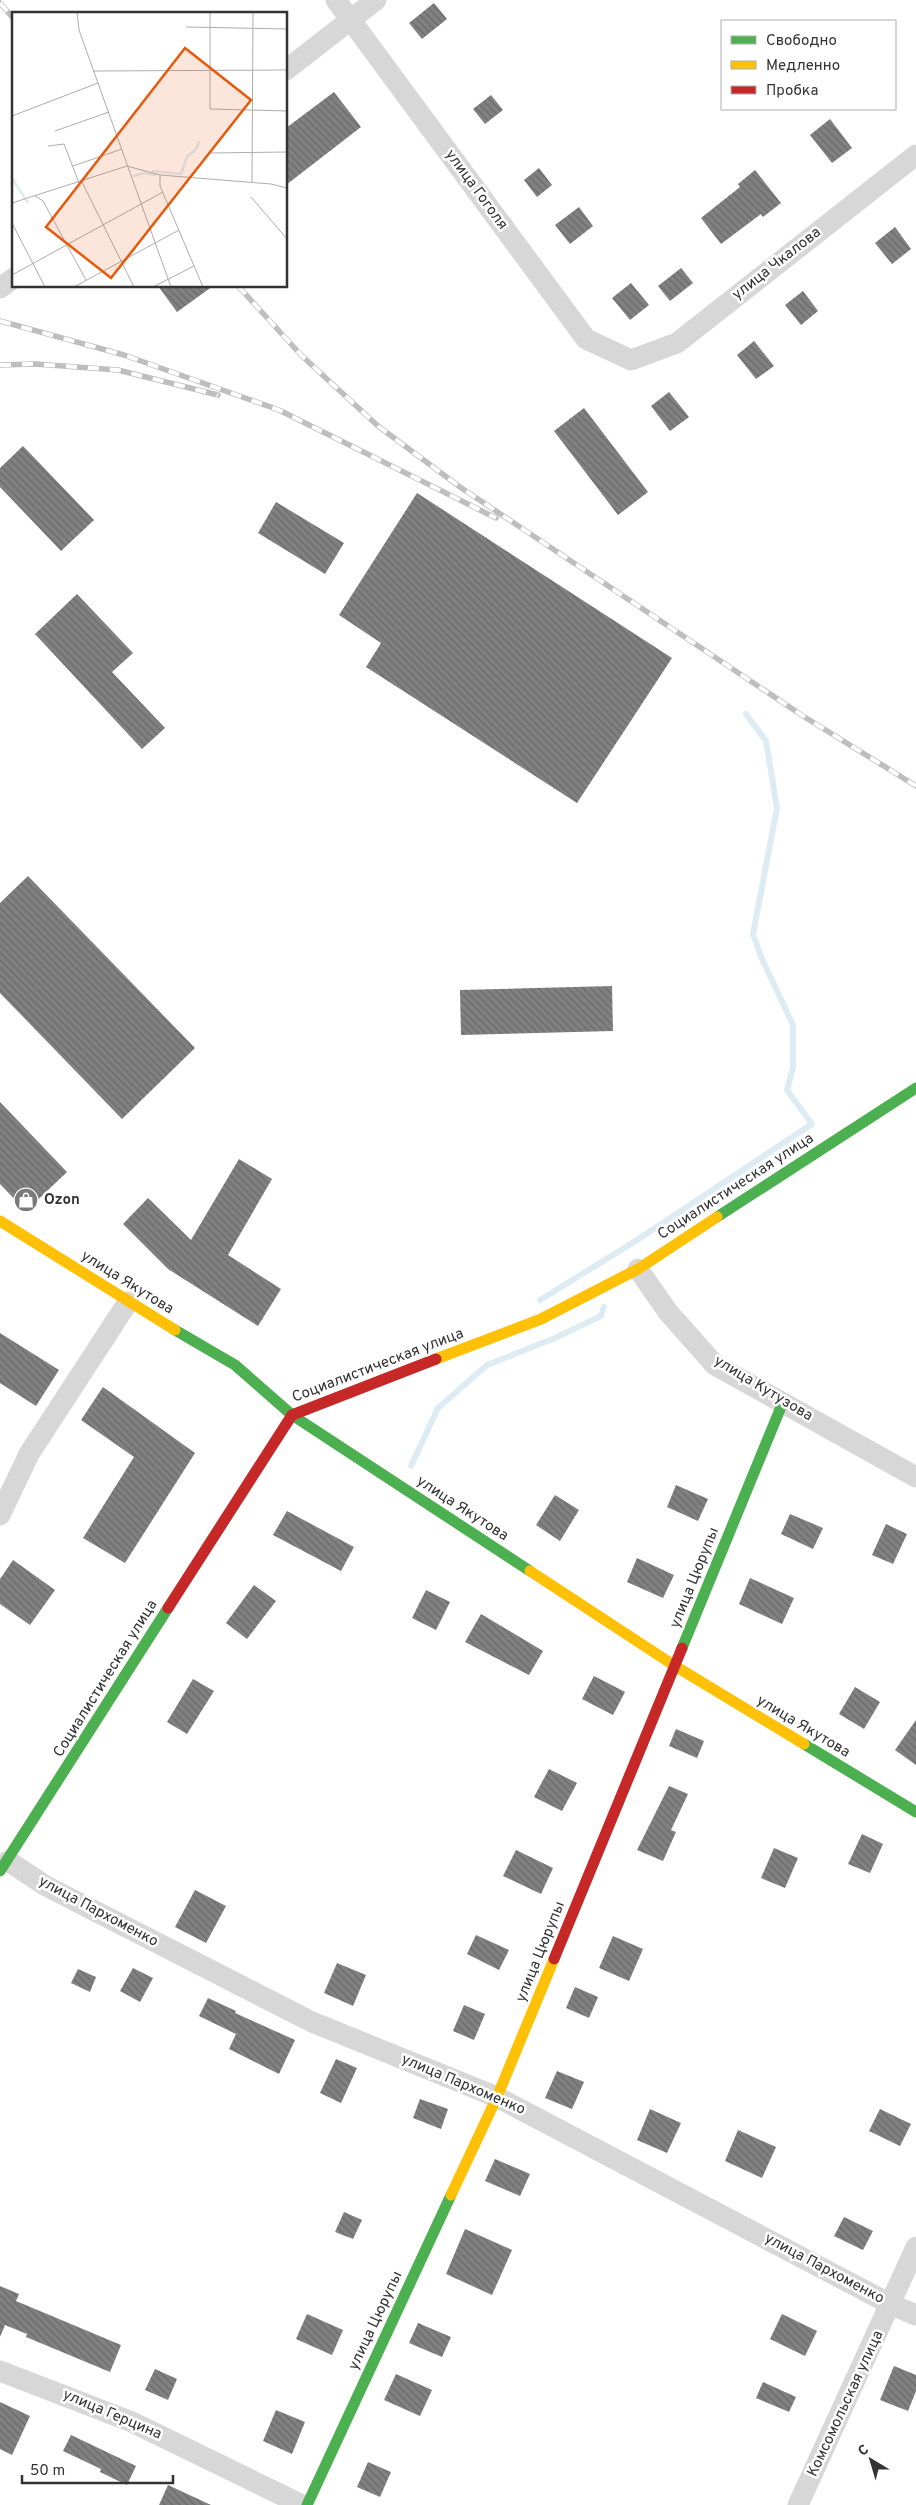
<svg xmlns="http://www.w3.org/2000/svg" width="916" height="2505" font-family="Overpass,sans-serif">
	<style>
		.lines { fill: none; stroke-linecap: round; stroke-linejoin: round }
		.stream { stroke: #ddebf3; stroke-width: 6 }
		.building { fill: url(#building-back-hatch) }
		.street { stroke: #d7d7d7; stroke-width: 21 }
		.fast { stroke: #4caf50; stroke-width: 11 }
		.slow { stroke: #ffc107; stroke-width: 11 }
		.jam { stroke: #c62828; stroke-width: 11 }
		.rail-casing { stroke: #bebebe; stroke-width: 5.5 }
		.rail { stroke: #fff; stroke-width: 4; stroke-dasharray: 11; stroke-linecap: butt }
		.labels { text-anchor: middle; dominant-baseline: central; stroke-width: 5; stroke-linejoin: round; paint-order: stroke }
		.street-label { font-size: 15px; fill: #333; stroke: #fff }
		.poi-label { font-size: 15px; font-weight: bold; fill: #333; stroke: #fff; text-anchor: start }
		.inset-river { fill: none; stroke: #ddebf3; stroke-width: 2.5 }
		.inset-road { fill: none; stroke: #adadad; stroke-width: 1 }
		.view { fill: #e8590c; fill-opacity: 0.15; stroke: #e8590c; stroke-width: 2.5 }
		.inset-edge { fill: none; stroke: #333; stroke-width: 2.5 }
	</style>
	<defs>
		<pattern id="building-back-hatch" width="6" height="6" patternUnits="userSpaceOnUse" patternTransform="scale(1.25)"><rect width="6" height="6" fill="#818181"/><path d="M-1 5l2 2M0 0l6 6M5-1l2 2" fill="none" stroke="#6a6a6a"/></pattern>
	</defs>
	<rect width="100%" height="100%" fill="#fff"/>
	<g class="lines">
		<path class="stream" d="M540,1300L634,1242L812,1124L787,1090L793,1068V1025L762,959L753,934L777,808L766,741L746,714
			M411,1466L438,1408L487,1365L555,1338L601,1316L604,1307"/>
	</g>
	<path class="building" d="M434,3L447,19L422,39L409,23Z
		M334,92L361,127L286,185V128Z
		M491,95L503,110L485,124L473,109Z
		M830,119L852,148L832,163L810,135Z
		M539,168L552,185L537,197L524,180Z
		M755,170L781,203L763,217L761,214L721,244L701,218L740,187L738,184Z
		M579,207L593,226L570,244L555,225Z
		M895,227L911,249L892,264L875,243Z
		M681,268L693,283L670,301L658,286Z
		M631,283L649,305L630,320L612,298Z
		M158,286H213L177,312Z
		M803,291L818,311L801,325L785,305Z
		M754,341L774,366L756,379L737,355Z
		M669,392L689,417L670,431L651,406Z
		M584,408L648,492L618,515L554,431Z
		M23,446L94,520L61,551L0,487V468Z
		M417,493L672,658L577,803L366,667L381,643L339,615Z
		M276,502L344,543L325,574L258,533Z
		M77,594L133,653L112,672L165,728L142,749L35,634Z
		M28,876L195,1048L122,1119L0,993V903Z
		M612,986L613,1031L461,1035L460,990Z
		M0,1102L67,1172L26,1211L0,1184Z
		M239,1159L272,1179L228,1255L281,1289L258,1326L168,1269L123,1224L148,1198L191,1240Z
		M0,1333L59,1370L36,1406L0,1383Z
		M103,1387L195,1453L125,1563L83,1538L134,1457L81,1420Z
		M676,1485L708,1499L698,1521L667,1507Z
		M555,1495L579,1510L560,1541L536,1525Z
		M287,1511L354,1547L341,1571L273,1535Z
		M790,1514L823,1528L813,1549L781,1534Z
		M886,1524L907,1534L893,1564L872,1555Z
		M637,1558L674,1575L663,1598L627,1582Z
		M13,1560L55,1590L30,1625L0,1604V1579Z
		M750,1578L794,1598L782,1624L739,1604Z
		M254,1585L276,1601L247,1639L226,1623Z
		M426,1590L450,1602L436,1630L412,1618Z
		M481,1614L543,1651L529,1675L465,1642Z
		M594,1676L625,1692L613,1715L582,1699Z
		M193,1679L214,1691L187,1734L167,1722Z
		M855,1687L880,1702L864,1729L839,1714Z
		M916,1720V1765L895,1750Z
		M676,1729L704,1741L697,1758L669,1746Z
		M549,1769L577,1783L562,1811L534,1797Z
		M669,1786L688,1794L671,1830L676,1832L663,1861L637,1850Z
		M862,1834L883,1844L870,1873L848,1864Z
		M774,1848L798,1858L785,1888L761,1878Z
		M516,1850L553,1868L541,1894L503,1876Z
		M195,1890L226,1906L206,1943L175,1927Z
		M476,1935L509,1950L499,1970L467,1954Z
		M613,1936L643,1949L629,1981L599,1968Z
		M337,1963L366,1975L353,2006L324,1993Z
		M133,1968L153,1978L140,2002L120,1991Z
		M78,1969L96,1977L90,1992L71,1983Z
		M575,1987L598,1997L589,2018L566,2008Z
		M208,1998L236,2011L235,2013L295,2040L279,2074L229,2049L236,2034L199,2016Z
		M464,2005L485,2014L474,2040L453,2031Z
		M336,2059L357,2068L341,2103L320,2093Z
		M557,2071L584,2082L572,2109L545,2098Z
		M420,2099L448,2109L441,2129L413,2118Z
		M650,2109L681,2123L667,2153L637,2140Z
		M880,2109L911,2124L900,2146L869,2131Z
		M738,2130L776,2147L762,2178L725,2161Z
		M495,2159L530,2174L520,2196L485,2181Z
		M344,2212L362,2220L353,2239L335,2232Z
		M844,2217L873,2231L863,2250L834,2236Z
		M465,2229L512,2250L492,2295L446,2274Z
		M0,2286L19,2294L16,2301L121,2345L110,2372L26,2337L27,2334L5,2325L0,2337Z
		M307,2314L343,2330L332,2355L296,2339Z
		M782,2314L817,2331L805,2356L770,2339Z
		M418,2323L451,2337L442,2357L409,2343Z
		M894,2366L916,2375V2391L908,2411L880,2400Z
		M155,2369L177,2379L168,2400L145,2390Z
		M396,2374L432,2390L420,2416L384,2400Z
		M763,2382L796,2397L789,2412L756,2398Z
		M0,2402L30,2416L12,2455L0,2449Z
		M276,2410L305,2422L292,2454L263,2441Z
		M71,2435L136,2466L127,2485L100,2472L101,2469L63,2451Z
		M368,2462L391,2472L380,2497L357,2487Z
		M168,2485L211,2505H159Z"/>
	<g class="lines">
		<path class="street" d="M336,0L586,339L631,360L677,343L916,155
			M286,70L376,0
			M0,288L14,278
			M638,1269L668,1312L715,1365L916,1477
			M0,1515L29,1454L128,1302
			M8,1861L46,1886L312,2022L497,2097L892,2305L916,2315
			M0,2371L132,2422L302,2505
			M798,2505L916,2247"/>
		<path class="fast" d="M717,1217L916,1088
			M175,1330L235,1365L292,1415L530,1571
			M682,1648L783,1402
			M804,1744L916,1812
			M0,1871L168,1608
			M307,2505L451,2195"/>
		<path class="slow" d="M0,1221L175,1330
			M436,1359L541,1319L638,1269L717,1217
			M530,1571L675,1666L804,1744
			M451,2195L497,2097L554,1959"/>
		<path class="jam" d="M168,1608L292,1415L436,1359
			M554,1959L682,1648"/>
		<g class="rail-casing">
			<path id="rail" d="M0,3L14,19
				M238,286L302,356L378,426L460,487L803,716L916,786
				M0,321L124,355L279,410L496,518
				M0,365L35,364L118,370L218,395"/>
		</g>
		<use href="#rail" class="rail"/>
	</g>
	<defs>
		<g id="shop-disc" transform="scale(1.25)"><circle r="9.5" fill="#7a7a7a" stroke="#fff"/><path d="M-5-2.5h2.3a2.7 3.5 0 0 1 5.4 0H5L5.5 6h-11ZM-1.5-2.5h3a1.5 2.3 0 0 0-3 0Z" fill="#fff"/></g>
	</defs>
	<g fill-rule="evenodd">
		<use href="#shop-disc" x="26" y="1200"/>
	</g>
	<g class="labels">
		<g class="street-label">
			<text transform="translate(476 190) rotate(54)">улица Гоголя</text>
			<text transform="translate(777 264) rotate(-38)">улица Чкалова</text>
			<text transform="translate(736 1187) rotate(-33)">Социалистическая улица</text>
			<text transform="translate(127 1283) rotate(32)">улица Якутова</text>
			<text transform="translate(378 1366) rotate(-21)">Социалистическая улица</text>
			<text transform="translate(763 1389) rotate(31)">улица Кутузова</text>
			<text transform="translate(462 1509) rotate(33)">улица Якутова</text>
			<text transform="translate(695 1578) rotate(-68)">улица Цюрупы</text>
			<text transform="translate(106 1679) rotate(-58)">Социалистическая улица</text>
			<text transform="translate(803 1727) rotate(31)">улица Якутова</text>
			<text transform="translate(98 1912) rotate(28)">улица Пархоменко</text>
			<text transform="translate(541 1952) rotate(-68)">улица Цюрупы</text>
			<text transform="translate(463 2085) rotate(23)">улица Пархоменко</text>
			<text transform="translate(824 2269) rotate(28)">улица Пархоменко</text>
			<text transform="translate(376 2321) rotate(-65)">улица Цюрупы</text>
			<text transform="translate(846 2404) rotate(-65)">Комсомольская улица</text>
			<text transform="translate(112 2415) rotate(23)">улица Герцина</text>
		</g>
		<g class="poi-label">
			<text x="44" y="1200">Ozon</text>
		</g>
	</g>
	<g transform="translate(12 12)">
		<rect width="275" height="275" fill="#fff"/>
		<path class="inset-river" d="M140,159L169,162L175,145L184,137L187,129M121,164L132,161L144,163M0,166L16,191"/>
		<path class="inset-road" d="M65,0L67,18L159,275M198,0V97L275,99M174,15L275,17M82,59L275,58M0,104L86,71M43,119L97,100M36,134L52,132L67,171M197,141L275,140M61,154L110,137M148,163V174L191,275M70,170L122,275M240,170L241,0M23,184L31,189L74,268M239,185L275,227M0,191L115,154L148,163L259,172L275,176M0,211L33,275M0,263L151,180M62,275L167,218M141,275L182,254"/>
		<path class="view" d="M173,36L239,88L99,266L34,215Z"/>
		<rect width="275" height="275" class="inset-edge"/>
	</g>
	<rect x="721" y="20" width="175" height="90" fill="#ffffff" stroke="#adadad"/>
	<rect x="731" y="36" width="25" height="8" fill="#4caf50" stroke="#adadad"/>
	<text x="766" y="45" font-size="15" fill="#333333">Свободно</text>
	<rect x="731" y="61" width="25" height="8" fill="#ffc107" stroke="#adadad"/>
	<text x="766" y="70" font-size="15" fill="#333333">Медленно</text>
	<rect x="731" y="86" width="25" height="8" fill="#c62828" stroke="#adadad"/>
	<text x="766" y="95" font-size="15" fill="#333333">Пробка</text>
	<g transform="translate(871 2460) rotate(322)" stroke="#ffffff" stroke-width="4" paint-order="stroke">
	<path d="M0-4L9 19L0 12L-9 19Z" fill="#333333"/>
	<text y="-8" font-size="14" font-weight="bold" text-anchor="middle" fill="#333333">С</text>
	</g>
	<path d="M22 2475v8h151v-8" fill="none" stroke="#333333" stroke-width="2.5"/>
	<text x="30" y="2475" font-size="15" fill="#333333" stroke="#ffffff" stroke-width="4" paint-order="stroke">50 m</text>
</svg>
